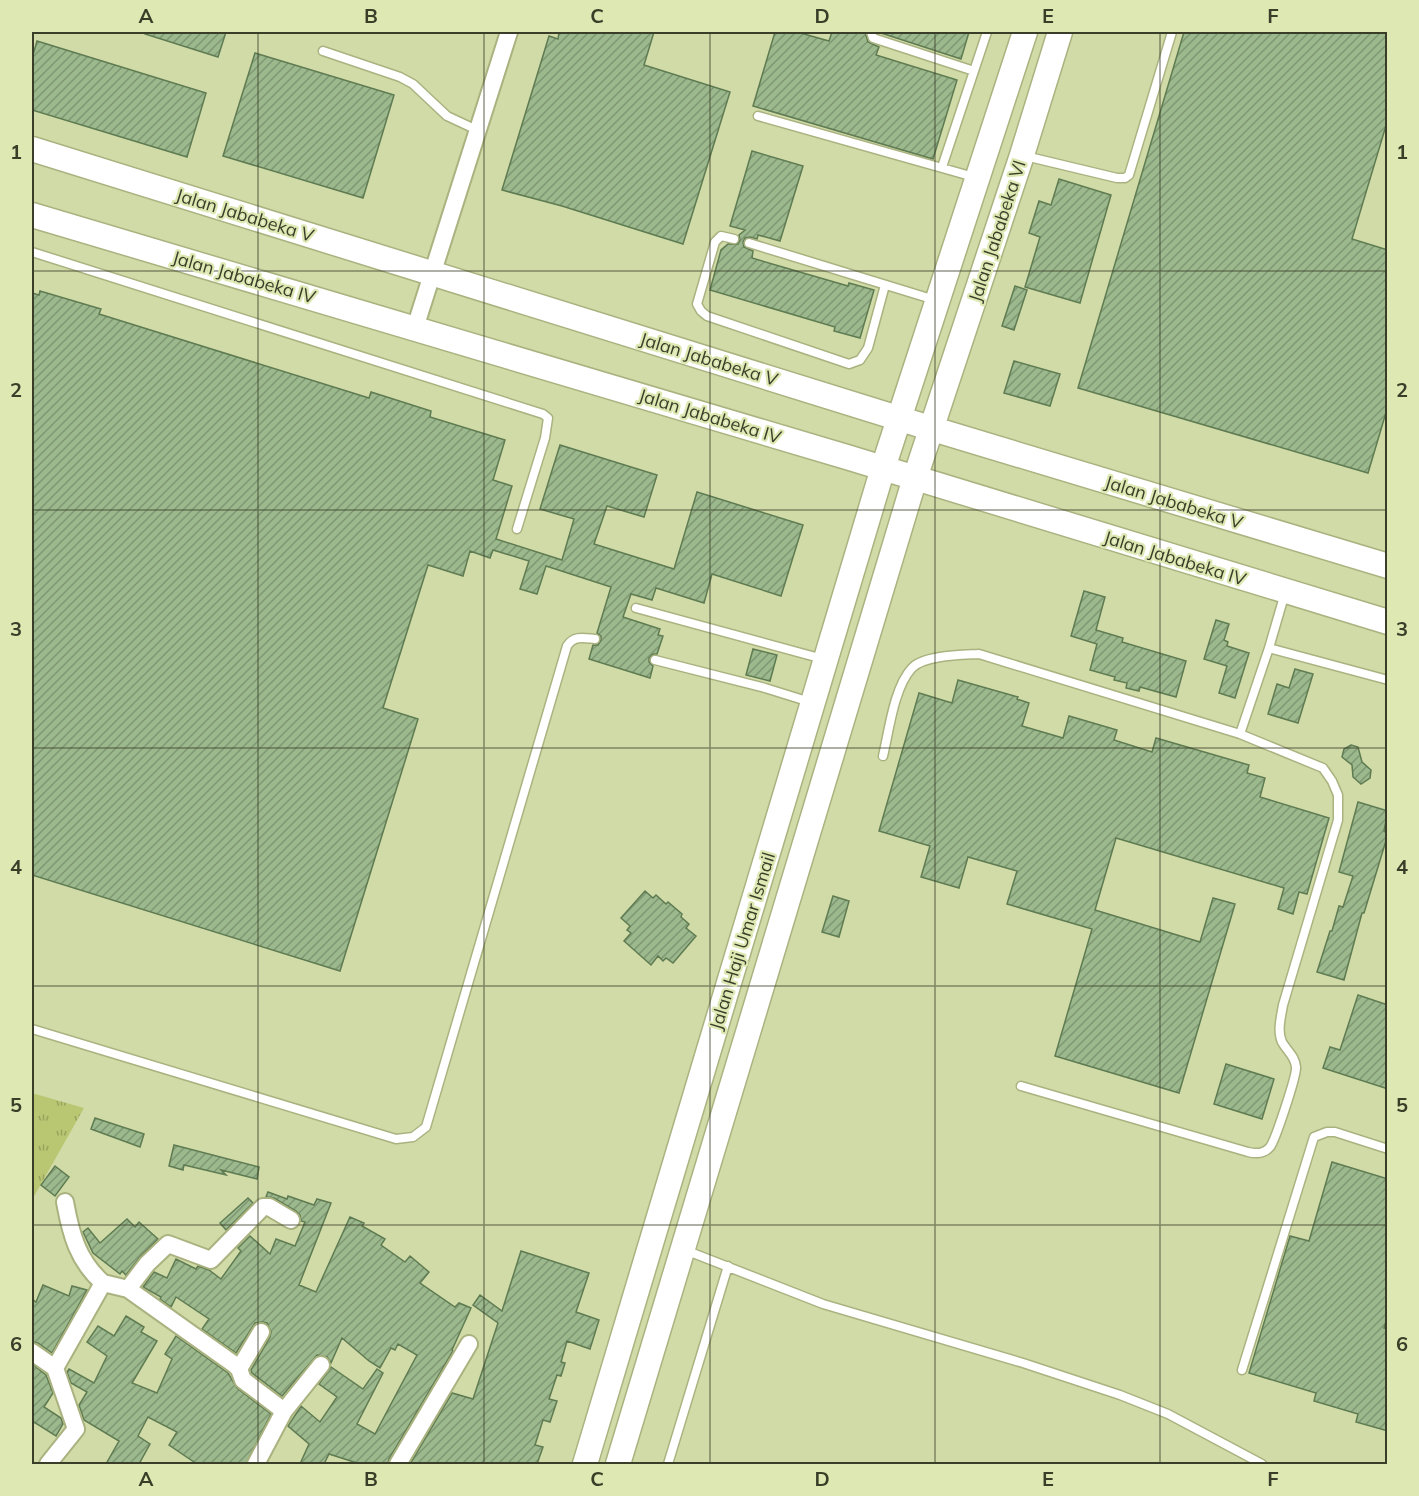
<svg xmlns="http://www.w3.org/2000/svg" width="1419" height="1496" font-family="Mulish,sans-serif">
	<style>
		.grass { fill: url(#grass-tufts) }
		.building { fill: url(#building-hatch); stroke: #5f7b52; stroke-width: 1.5 }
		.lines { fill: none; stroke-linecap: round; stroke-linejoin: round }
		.lane-casing { stroke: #aab380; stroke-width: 11 }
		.street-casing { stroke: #aab380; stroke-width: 20 }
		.secondary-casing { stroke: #aab380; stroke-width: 27 }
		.lane { stroke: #fff; stroke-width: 8 }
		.street { stroke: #fff; stroke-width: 16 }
		.secondary { stroke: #fff; stroke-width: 24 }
		.grid { fill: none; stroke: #3a3e29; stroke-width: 1.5; stroke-opacity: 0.55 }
		.labels { text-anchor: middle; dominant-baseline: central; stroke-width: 4.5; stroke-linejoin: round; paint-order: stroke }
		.street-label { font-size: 18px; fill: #3a3e29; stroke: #dee8b3 }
		.neatline { fill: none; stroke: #3a3e29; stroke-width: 2 }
		.grid-label { font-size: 20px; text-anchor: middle; font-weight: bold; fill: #3a3e29 }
	</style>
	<defs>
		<pattern id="grass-tufts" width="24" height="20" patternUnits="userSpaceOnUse" patternTransform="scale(1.5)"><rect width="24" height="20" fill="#b9c772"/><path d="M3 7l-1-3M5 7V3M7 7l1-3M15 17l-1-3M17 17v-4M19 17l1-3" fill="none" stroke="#97a35e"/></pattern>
		<pattern id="building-hatch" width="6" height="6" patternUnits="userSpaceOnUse" patternTransform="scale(1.5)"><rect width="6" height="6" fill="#9bb98d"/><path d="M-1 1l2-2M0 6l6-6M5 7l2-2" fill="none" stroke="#7f9873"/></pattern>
	</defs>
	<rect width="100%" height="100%" fill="#d1dba7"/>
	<path class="grass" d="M32,1093L84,1108L32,1200Z"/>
	<path class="building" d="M145,32H226L218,57L145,34Z
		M559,32H654L644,65L730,92L683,244L562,206L502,190L549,36L558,39Z
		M775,32H797L829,41L832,32H865L868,42L879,47L876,55L957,80L933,159L753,106Z
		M878,32H969L961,59Z
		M1184,32H1388V119L1352,239L1388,250V406L1368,473L1078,388Z
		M37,41L206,93L187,157L32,110V58Z
		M255,53L394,95L363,198L223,156Z
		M752,151L803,166L780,241L758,235L757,239L750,237L745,238L743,242L744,247L753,251L752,258L848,286L849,283L874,290L860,338L834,331L835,327L710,290L721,250L728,244H738L740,240L739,235L745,230L730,226Z
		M1059,179L1111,195L1080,303L1025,287L1040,237L1029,233L1039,201L1051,205Z
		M1015,286L1027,290L1014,330L1002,326Z
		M40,291L101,309L99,314L369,398L371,392L431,411L430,417L505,440L493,480L512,486L496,539L562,560L574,519L540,509L560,445L657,475L644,517L607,506L594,544L674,569L697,492L803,525L781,596L712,574L704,603L656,588L652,600L631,594L623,617L660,629L658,635L663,636L657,654H653L649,658V662L653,666L650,678L589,659L593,645H598L601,640V636L597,633L611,587L546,566L537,594L520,589L529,561L493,550L490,558L470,551L463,576L428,565L383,708L418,719L340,971L32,875V293L39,295Z
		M1014,361L1060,374L1050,406L1004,393Z
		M1084,591L1105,597L1096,630L1123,638L1122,642L1186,661L1176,697L1140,687L1139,691L1126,688L1127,683L1114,680L1115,677L1090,670L1097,644L1071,636Z
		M1216,620L1229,624L1224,640L1228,642L1227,646L1249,653L1235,698L1219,693L1227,666L1204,659Z
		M753,649L777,655L770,681L746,675Z
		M1295,669L1313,674L1298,723L1268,714L1277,684L1289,688Z
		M958,680L1018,697L1017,699L1029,703L1022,726L1063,738L1069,716L1117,730L1114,740L1152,752L1156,738L1249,765L1247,773L1265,778L1260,797L1329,818L1307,894L1299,892L1293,914L1278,909L1284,888L1116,838L1095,910L1200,942L1213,898L1235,904L1179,1093L1055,1056L1092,929L1007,904L1017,871L968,857L959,888L921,877L930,846L879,831L919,693L952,703Z
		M1351,745L1358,747L1362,762L1371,770L1370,778L1361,784L1353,777L1352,765L1342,757L1344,749Z
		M1358,802L1388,811L1384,831L1388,834L1364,913H1362L1344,980L1317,972L1330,931H1332L1339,906L1343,907L1353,876L1339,872Z
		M645,891L653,898L656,895L666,904L668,902L682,914L681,917L689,924L686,928L696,936L673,963L666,958L663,961L658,956L651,965L624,941L631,933L627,930L630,926L621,918Z
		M833,896L849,901L839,937L822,932Z
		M1358,995L1388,1005V1089L1323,1068L1330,1047L1340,1050Z
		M1226,1064L1274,1079L1262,1119L1214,1104Z
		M95,1118L144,1134L140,1147L91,1129Z
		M174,1145L259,1167L257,1179L221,1170L226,1175L184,1165L183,1170L169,1166Z
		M1332,1162L1388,1179V1315L1384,1328L1388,1329V1431L1356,1422L1358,1414L1314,1401L1316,1393L1249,1373L1290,1236L1309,1241Z
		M55,1166L69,1177L55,1196L41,1185Z
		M268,1192L287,1199L288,1196L314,1205L317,1199L331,1203L299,1285L316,1292L350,1217L364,1223L362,1226L385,1239L381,1245L405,1262L410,1256L429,1272L420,1283L455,1307L459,1303L471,1308L452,1350L453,1351L389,1459L388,1464H360L329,1454L324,1464H300L309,1444L288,1426L301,1406L320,1422L337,1397L319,1384L331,1367L363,1389L377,1369L383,1373L357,1424L375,1434L417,1355L398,1344L395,1350L391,1348L380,1368L369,1361L342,1338L331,1363L327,1357L317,1355L282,1396L252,1373L251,1370L270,1337L271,1332L267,1323L262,1322L255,1323L236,1353L202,1329L209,1319L176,1297L171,1307L160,1299L161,1297L143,1287L154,1272L167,1278L176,1259L196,1269L198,1266L209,1270L221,1279L241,1251L238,1248L250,1236L270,1254L276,1239L295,1246L305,1222L301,1221L300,1215L296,1211L274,1198L266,1197Z
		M248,1198L253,1203L226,1230L220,1223Z
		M127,1219L135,1227L139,1222L158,1239L140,1257L126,1275L122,1271L120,1274L93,1253L83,1232L88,1228L100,1243Z
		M521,1251L589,1273L576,1312L599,1320L590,1349L567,1341L561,1362L565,1363L561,1376L557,1375L549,1399L557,1401L550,1422L543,1420L535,1445L543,1447L537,1464H410L452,1393L473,1399L498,1323L473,1305L480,1295L502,1311Z
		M43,1285L69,1296L72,1286L87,1290L52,1353L38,1343L32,1342V1299L36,1302Z
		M126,1316L144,1327L141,1332L157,1341L132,1383L157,1393L172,1359L165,1354L176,1336L228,1373L237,1388L271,1414L246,1464H197L169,1445L177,1432L148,1417L138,1436L150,1444L139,1464H106L119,1441L84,1420L79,1405L87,1392L71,1383L67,1372L69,1369L94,1383L107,1356L87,1342L98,1326L114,1336Z
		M32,1364L46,1375L53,1393L44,1407L61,1418L63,1424L56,1436L34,1422L32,1425Z"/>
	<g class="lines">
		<g class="lane-casing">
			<path id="lane" d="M871,32L873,38L974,71
				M323,51L400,77L413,84L447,116L477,130
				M758,116L974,177
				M1025,156L1117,178H1125L1129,175L1172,32
				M942,167L987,32
				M734,239L721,236L715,242L697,304L701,311L707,316L849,364L860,360L868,348L885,285
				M749,243L935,300
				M32,252L543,414L548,418L545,438L517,529
				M636,608L823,659
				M1269,648L1388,680
				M655,660L765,688L810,702
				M883,756C889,731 894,687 912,668C924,655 962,655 979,654L1240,734L1269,648L1285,593
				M32,1029L396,1139L413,1137L426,1127L567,646C574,635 584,638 595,639
				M1021,1086L1248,1152C1256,1154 1264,1154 1270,1147C1275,1141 1297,1075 1296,1067C1295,1056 1287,1051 1282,1042C1277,1031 1281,1017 1283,1005L1338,820V795L1332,781L1323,768L1240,734
				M685,1250L823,1304L1023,1363L1120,1395L1168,1414L1262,1464
				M1242,1370L1314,1137L1327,1132H1335L1388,1149
				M668,1464L728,1266"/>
		</g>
		<g class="street-casing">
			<path id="street" d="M415,328L509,32
				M65,1202C71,1235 78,1261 103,1283
				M128,1289L147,1264L168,1244L211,1260L263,1207H269L291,1220
				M32,1352L55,1368
				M239,1369L261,1332
				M48,1464L76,1429L55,1368L103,1283L128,1289L235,1365L239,1369L243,1380L284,1411
				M256,1464L284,1411L321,1365
				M398,1464L469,1344"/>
		</g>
		<g class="secondary-casing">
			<path id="secondary" d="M32,149L933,429L1388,566
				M32,215L850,458L1388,622
				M585,1464L883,468L1025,32
				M618,1464L915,478L1022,155L1060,32"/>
		</g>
		<use href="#lane" class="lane"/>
		<use href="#street" class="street"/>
		<use href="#secondary" class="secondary"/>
	</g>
	<path class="grid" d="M258,32V1464M484,32V1464M710,32V1464M935,32V1464M1160,32V1464M32,271H1388M32,510H1388M32,748H1388M32,986H1388M32,1225H1388"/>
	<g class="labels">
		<g class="street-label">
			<text transform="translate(245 215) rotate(17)">Jalan Jababeka V</text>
			<text transform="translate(997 231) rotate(-72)">Jalan Jababeka VI</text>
			<text transform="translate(244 277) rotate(16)">Jalan Jababeka IV</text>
			<text transform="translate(709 359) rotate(17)">Jalan Jababeka V</text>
			<text transform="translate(710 416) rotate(17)">Jalan Jababeka IV</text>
			<text transform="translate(1174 502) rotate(17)">Jalan Jababeka V</text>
			<text transform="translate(1175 558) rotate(17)">Jalan Jababeka IV</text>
			<text transform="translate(742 941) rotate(-73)">Jalan Haji Umar Ismail</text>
		</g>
	</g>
	<rect width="1419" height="1496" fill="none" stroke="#dee8b3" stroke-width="66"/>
	<rect x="33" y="33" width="1353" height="1430" class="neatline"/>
	<g class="grid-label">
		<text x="146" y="23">A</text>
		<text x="371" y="23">B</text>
		<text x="597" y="23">C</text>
		<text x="822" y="23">D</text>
		<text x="1048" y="23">E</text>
		<text x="1273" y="23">F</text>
		<text x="16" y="159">1</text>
		<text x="1402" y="159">1</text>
		<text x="16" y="397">2</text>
		<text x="1402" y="397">2</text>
		<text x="16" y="636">3</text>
		<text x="1402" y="636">3</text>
		<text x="16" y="874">4</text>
		<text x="1402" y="874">4</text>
		<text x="16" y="1112">5</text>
		<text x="1402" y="1112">5</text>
		<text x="16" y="1351">6</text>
		<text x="1402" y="1351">6</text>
		<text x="146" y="1486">A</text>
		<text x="371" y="1486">B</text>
		<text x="597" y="1486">C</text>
		<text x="822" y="1486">D</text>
		<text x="1048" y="1486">E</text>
		<text x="1273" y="1486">F</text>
	</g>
</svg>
